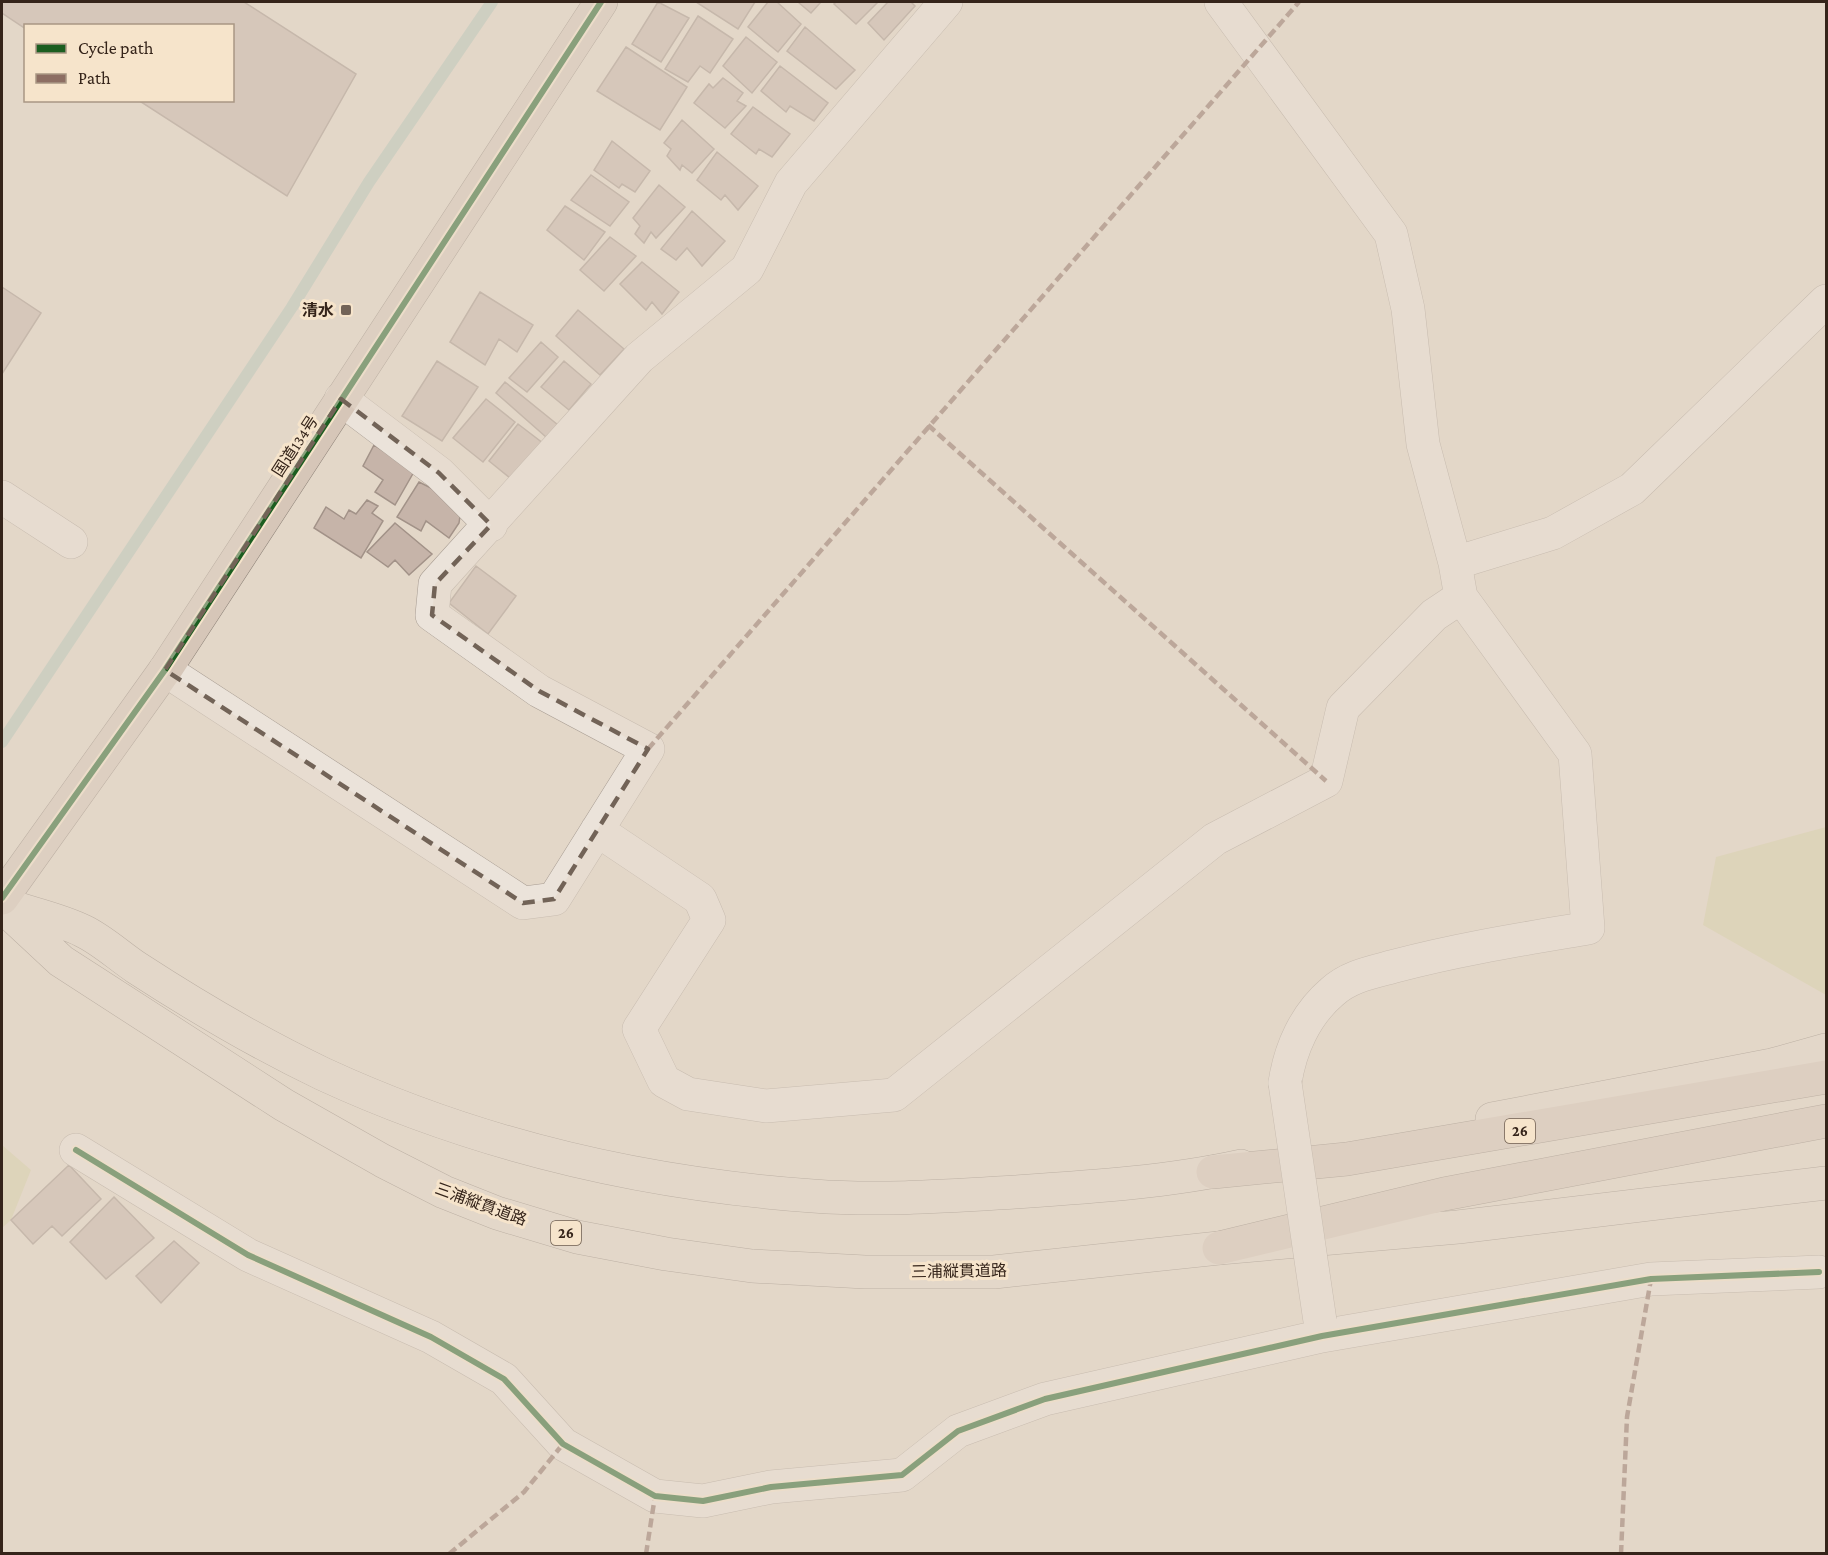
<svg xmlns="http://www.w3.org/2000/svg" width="1828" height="1555" font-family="'Crimson Pro','Noto Sans JP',serif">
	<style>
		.green { fill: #d6d0a9 }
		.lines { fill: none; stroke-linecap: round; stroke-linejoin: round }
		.stream { stroke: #b4c6b9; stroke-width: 12 }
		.building { fill: #c6b4a9; stroke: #a29288; stroke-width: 1.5 }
		.minor-casing { stroke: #a79c92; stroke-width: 34 }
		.major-casing { stroke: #8d8278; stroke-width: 34 }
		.highway-casing { stroke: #8d8278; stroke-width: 34 }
		.minor { stroke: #ebe3da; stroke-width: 33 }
		.major { stroke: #e3d8cb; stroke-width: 33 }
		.highway { stroke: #d6c6b8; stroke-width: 33 }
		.minor-bridge-casing { stroke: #a79c92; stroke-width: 34; stroke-linecap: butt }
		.minor-bridge { stroke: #ebe3da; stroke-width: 33 }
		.quiet { stroke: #8d6e63; stroke-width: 4.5; stroke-dasharray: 9 4.5; stroke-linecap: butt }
		.cycleway-casing { stroke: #f6e4cb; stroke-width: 10 }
		.cycleway { stroke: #1b5e20; stroke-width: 6 }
		.marked { fill: none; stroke: #726357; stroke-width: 4.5; stroke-dasharray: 12 8; stroke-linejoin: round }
		.poi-dot { fill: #726357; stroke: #f6e4cb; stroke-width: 2 }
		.labels { text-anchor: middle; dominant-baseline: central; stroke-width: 6; stroke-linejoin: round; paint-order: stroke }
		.shield { fill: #f6e4cb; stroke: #6f5e4f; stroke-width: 1.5 }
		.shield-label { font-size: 15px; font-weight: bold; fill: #35241a }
		.poi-label { font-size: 16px; font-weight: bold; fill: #35241a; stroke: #f6e4cb; text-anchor: end }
		.street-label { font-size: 16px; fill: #35241a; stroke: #f6e4cb }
	</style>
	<rect width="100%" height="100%" fill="#e3d7c8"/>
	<path class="green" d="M1826,827V995L1703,925L1716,857Z
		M2,1145L31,1170L11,1220L2,1228Z"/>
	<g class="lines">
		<path class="stream" d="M2,742L292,307L369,182L492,2"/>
	</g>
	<path class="building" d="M2,2H244L356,74L287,196L138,100H232V26H26V29L2,13Z
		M658,2L689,18L661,62L632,44Z
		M696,2H755L738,29Z
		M768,2H777L801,24L778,52L748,27Z
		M798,2H821L811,13Z
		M836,2H878L856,24L834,4Z
		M888,2H911L915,6L884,40L868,23Z
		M698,16L733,39L710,73L700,66L688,82L665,69Z
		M805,27L855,70L836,89L787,51Z
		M746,37L777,62L752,93L723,66Z
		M626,47L687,87L660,130L597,91Z
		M780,66L828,103L814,121L790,106L786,112L761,91Z
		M723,78L743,93L737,101L746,106L725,128L694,103L709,84L713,88Z
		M753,107L790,134L772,157L759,149L756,154L731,134Z
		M682,120L714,149L692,173L682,165L680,170L667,156L671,149L664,143Z
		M612,141L650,171L635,192L622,184L619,188L594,170Z
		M717,152L758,186L738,210L725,195L721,200L697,180Z
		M591,175L629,202L610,226L571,200Z
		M659,185L685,207L656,238L651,232L644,243L635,234L640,226L633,218Z
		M565,206L605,232L584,260L547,230Z
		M692,211L725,241L702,266L687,248L676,260L661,249Z
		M610,237L636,256L604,291L580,270Z
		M642,262L679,292L662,314L652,302L646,310L620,284Z
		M2,287L41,313L2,374Z
		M480,292L533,325L517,352L499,339L485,365L450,342Z
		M578,310L624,349L600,375L556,336Z
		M541,342L558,357L527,392L509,378Z
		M437,361L478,387L442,441L402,416Z
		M564,361L591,384L569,410L541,387Z
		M505,382L558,425L546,437L496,393Z
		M486,399L515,422L483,462L453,438Z
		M518,424L544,444L515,482L489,461Z
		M374,445L415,470L395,505L375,492L383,480L363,466Z
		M419,482L441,493L460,516L459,523L449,538L426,521L421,531L397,517Z
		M367,500L378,506L372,513L383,521L361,558L314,528L326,507L344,519L349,510L356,514Z
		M395,523L432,554L409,575L395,560L388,567L367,552Z
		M476,566L516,596L488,634L449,603Z
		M69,1165L101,1199L62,1236L52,1226L33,1244L11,1220Z
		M114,1197L154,1238L106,1279L70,1242Z
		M174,1241L199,1263L161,1303L136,1276Z"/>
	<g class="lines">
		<g class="minor-casing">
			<path id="minor" d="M1221,2L1391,234L1408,309L1423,444L1455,563L1461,597L1575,754L1588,928C1523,939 1459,949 1395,966C1373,972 1349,976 1332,992C1305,1015 1290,1049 1285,1083
				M341,399L439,473L491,525
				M2,497L71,542
				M1455,563L1553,533L1632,489L1826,301
				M165,670L523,903L554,899L648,749L539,691L432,615L435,584L639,358L747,269L791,183L946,2
				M597,830L700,899L709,920L639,1029L664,1081L688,1094L766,1106L894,1095L1215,839L1326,781L1343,708L1434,615L1461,597
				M76,1150L248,1255L431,1337L504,1379L563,1444L655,1496L703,1501L771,1487L902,1475L958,1431L1045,1399L1322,1336L1651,1279L1819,1272"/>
		</g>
		<g class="major-casing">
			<path id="major" d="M2,906L61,961L284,1105L383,1161L444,1192L497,1213L577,1237L666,1254L752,1266L865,1272H994L1219,1248L1458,1227L1826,1183
				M9,906C33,914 61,920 83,931C102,940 119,956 137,968C197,1007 258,1043 323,1074C477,1145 644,1184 813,1196C880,1201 948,1196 1015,1192C1090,1187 1168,1182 1241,1166
				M1492,1119L1772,1065L1826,1050"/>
		</g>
		<g class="highway-casing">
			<path id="highway" d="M2,898L165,670L601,2
				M1213,1172L1347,1159L1826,1077
				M1219,1248L1444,1194L1826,1121"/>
		</g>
		<use href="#minor" class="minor"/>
		<use href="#major" class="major"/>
		<use href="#highway" class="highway"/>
		<g class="minor-bridge-casing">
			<path id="minor-bridge" d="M1285,1083L1320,1321"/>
		</g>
		<use href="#minor-bridge" class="minor-bridge"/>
		<path class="quiet" d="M928,425L1326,781
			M648,749L1299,2
			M449,1554L524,1492L563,1444
			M646,1554L655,1496
			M1621,1554L1627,1417L1651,1279"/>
		<g class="cycleway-casing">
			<path id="cycleway" d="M2,898L165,670L601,2
				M76,1150L248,1255L431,1337L504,1379L563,1444L655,1496L703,1501L771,1487L902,1475L958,1431L1045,1399L1322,1336L1651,1279L1819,1272"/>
		</g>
		<use href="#cycleway" class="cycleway"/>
	</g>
	<path d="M0 0H1828V1555H0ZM341,399L439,473L491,525L435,584L432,615L539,691L648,749L554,899L523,903L165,670Z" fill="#e3d7c8" fill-opacity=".55" fill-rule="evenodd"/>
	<path class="marked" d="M341,399L439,473L491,525L435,584L432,615L539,691L648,749L554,899L523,903L165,670Z"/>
	<rect class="poi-dot" x="340" y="304" width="12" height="12" rx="3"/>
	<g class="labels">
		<g class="shield">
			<rect x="1505" y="1119" width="30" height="24" rx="4.5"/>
			<rect x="551" y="1221" width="30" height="24" rx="4.5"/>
		</g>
		<g class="shield-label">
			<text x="1520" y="1131">26</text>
			<text x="566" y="1233">26</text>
		</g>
		<g class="poi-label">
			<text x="334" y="310">清水</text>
		</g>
		<g class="street-label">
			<text transform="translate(295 446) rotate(-57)">国道134号</text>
			<text transform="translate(481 1204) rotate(20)">三浦縦貫道路</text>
			<text transform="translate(959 1271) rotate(-1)">三浦縦貫道路</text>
		</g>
	</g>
	<rect width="1828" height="1555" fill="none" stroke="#35241a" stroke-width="6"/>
	<rect x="24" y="24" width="210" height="78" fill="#f6e4cb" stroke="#a99784" stroke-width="1.5"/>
	<rect x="36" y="44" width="30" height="9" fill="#1b5e20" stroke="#a99784" stroke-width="1.5"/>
	<text x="78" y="54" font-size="18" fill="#35241a">Cycle path</text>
	<rect x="36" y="74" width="30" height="9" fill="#8d6e63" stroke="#a99784" stroke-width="1.5"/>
	<text x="78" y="84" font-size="18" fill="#35241a">Path</text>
</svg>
